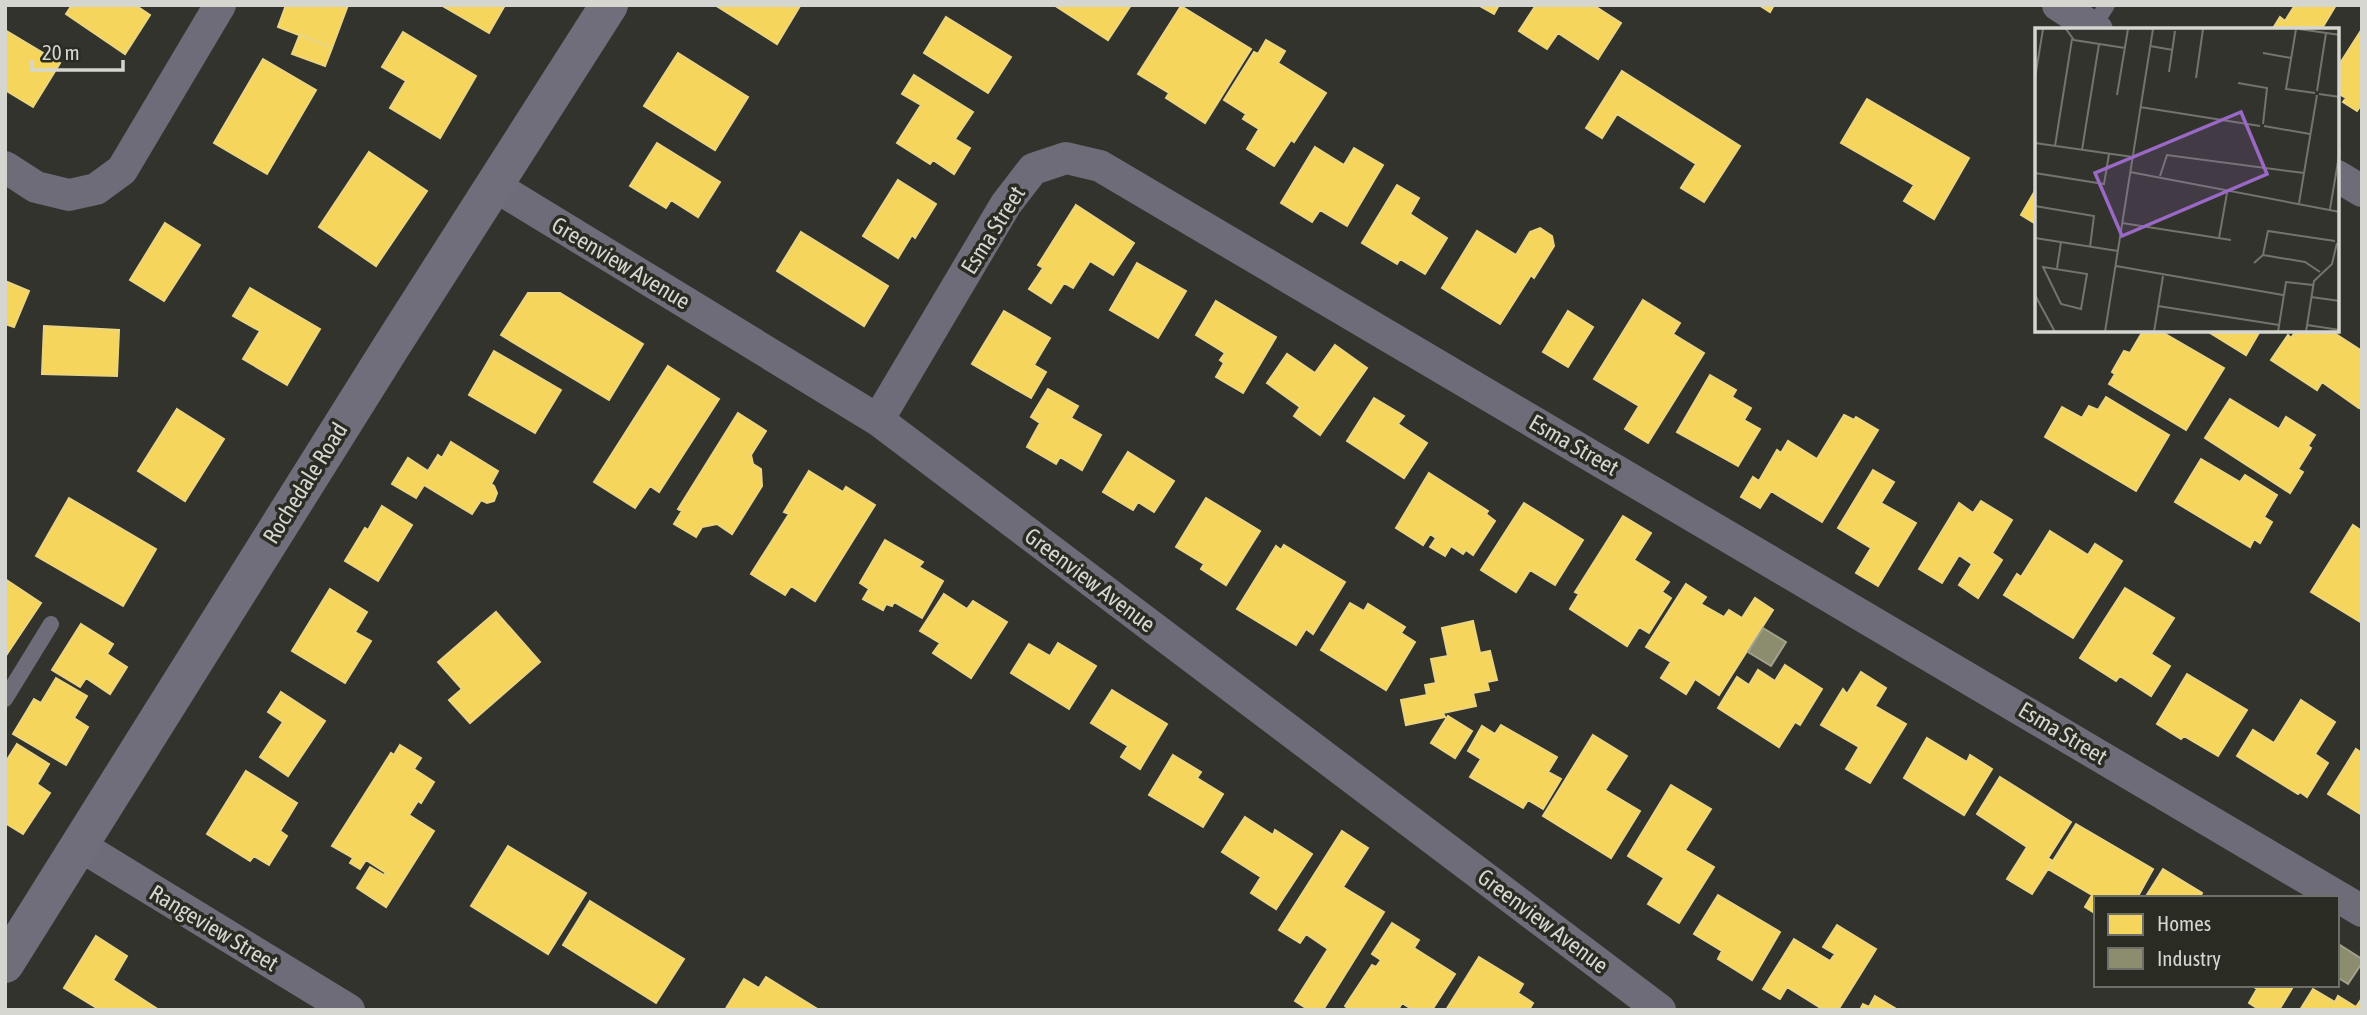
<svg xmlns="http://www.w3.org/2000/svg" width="2367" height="1015" font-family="'Asap Condensed',sans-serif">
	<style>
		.homes { fill: #f6d55c; stroke: #ecd57f; stroke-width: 2 }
		.industry { fill: #8c8c6e; stroke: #a2a28b; stroke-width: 2 }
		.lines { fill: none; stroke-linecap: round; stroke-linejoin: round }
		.lane { stroke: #6d6c78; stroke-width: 16 }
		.street { stroke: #6d6c78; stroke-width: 32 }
		.secondary { stroke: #6f6e7a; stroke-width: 38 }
		.labels { text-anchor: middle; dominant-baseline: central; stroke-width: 7; stroke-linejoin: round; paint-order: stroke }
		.street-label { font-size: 23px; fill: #d5d6d0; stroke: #2a2b22 }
		.inset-road { fill: none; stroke: #74746f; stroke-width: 2 }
		.view { fill: #9a68c5; fill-opacity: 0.15; stroke: #9a68c5; stroke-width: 3.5 }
		.inset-edge { fill: none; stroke: #d5d6d0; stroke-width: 3.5 }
	</style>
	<rect width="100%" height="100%" fill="#33332e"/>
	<path class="homes" d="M72,5H135L150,15L125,54L66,14Z
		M286,5H348L332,48L278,27Z
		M441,5H505L489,33Z
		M715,5H798L800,6L777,44Z
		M1054,5H1131L1108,40Z
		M1478,5H1499L1494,14Z
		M1536,5H1593L1621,23L1598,59L1558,33L1547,49L1519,31Z
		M1759,5H1774L1770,12Z
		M2295,5H2336L2321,30H2272L2280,17L2285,21Z
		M1181,6L1251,49L1205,123L1166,98L1169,93L1138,74Z
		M946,17L1011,57L988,93L924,53Z
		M2362,29V104L2357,111L2343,102L2346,98L2337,93V68Z
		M5,30L60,63L33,107L5,90Z
		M403,32L476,76L440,138L390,108L406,81L382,67Z
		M300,34L332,48L325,66L292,54Z
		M1266,40L1285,51L1278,63L1326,93L1294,142L1291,140L1274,166L1247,149L1259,129L1243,119L1246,114L1224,100L1254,52L1258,54Z
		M678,53L748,97L715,150L644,106Z
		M263,59L316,90L267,174L214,143Z
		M1622,71L1740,146L1704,202L1681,188L1696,164L1617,114L1602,138L1586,128Z
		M914,75L973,112L955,139L970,148L954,174L933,160L930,164L897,143L921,105L902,94Z
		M1867,99L1969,158L1934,219L1904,201L1914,185L1841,143Z
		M657,143L720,182L698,217L671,200L666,208L630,186Z
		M1315,147L1344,165L1354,148L1383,165L1347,226L1320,210L1312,222L1281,203Z
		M369,152L427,191L376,266L319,227Z
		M898,180L936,204L915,238L912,235L898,258L863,236Z
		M1397,185L1419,198L1410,214L1447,238L1425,274L1400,259L1397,264L1362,243Z
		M2036,189V224L2021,215Z
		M1076,205L1134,243L1113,275L1090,261L1073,288L1064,283L1051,303L1029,289L1043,268L1038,265Z
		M165,223L200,245L164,301L130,280Z
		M1540,228L1552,236L1554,246L1534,278L1531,275L1500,324L1442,288L1477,231L1516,255L1530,232Z
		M801,232L888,286L864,326L777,271Z
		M1137,263L1186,291L1158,338L1110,310Z
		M5,281L29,291L14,327L5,324Z
		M250,288L320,329L287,385L243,359L260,331L233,316Z
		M528,293H560L643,344L609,400L501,335Z
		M1643,300L1680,323L1673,334L1704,353L1648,443L1625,429L1639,406L1594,379Z
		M1216,301L1276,337L1243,393L1216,377L1224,363L1220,360L1225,353L1196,335Z
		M1004,311L1050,338L1034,365L1046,372L1031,398L972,364Z
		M1568,311L1593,327L1568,367L1543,352Z
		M44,326L119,330L117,376L42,374Z
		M2143,331H2160L2224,368L2186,430L2109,384L2115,374L2112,372L2124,351L2130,353Z
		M2207,331H2260L2246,355Z
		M2296,331H2331L2362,351V404L2359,408L2322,382L2317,390L2271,360L2288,335L2291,338Z
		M1335,345L1367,368L1320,435L1294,416L1300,407L1267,383L1287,354L1315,373Z
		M494,351L561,390L535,433L469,395Z
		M668,366L719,399L659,492L650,486L635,508L594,482Z
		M1710,375L1736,390L1732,397L1751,408L1744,420L1760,429L1738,466L1677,432Z
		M1048,389L1078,406L1071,418L1101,435L1082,470L1060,457L1056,464L1027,447L1040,423L1031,417Z
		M2106,397L2169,435L2136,491L2045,437L2062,407L2082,418L2089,406L2098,410Z
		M1374,398L1404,416L1398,424L1427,443L1404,478L1347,441Z
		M2230,399L2279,429L2286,417L2315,435L2308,446L2311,448L2298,469L2303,472L2290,493L2205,438Z
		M177,409L224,439L185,501L138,471Z
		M738,413L766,431L751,455L753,464L761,469L762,486L732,534L717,524L702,527L696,537L674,524L682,511L678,509Z
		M1844,415L1854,420L1856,417L1878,430L1822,522L1771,491L1760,508L1741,497L1753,477L1759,481L1777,450L1781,453L1788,441L1817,459Z
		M451,442L498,471L491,484L494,486L497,493L494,501L487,503L481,500L472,514L424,485L416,498L392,484L408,458L428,471L438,455L442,458Z
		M1128,452L1174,481L1154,512L1138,502L1133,510L1103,492Z
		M2201,459L2240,482L2245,475L2277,495L2264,517L2272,522L2260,543L2254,539L2250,547L2175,502Z
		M1873,470L1894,482L1881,503L1916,523L1878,586L1856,573L1871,548L1838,528Z
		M809,471L843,492L846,487L875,505L815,601L791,586L785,595L751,574L789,514L784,512Z
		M1429,473L1488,511L1486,514L1495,521L1473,555L1466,550L1463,554L1451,546L1445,556L1430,547L1436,538L1430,534L1423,545L1396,528Z
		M69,498L156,549L123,606L36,556Z
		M1206,498L1260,531L1226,585L1201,569L1204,564L1176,547Z
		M1981,501L2012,520L1992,553L2002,560L1978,598L1959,585L1972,564L1959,555L1942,583L1919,569L1959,503L1973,513Z
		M1524,503L1583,540L1555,585L1530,570L1516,592L1481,570Z
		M382,506L412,525L378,581L345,561L365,528L368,530Z
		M1623,516L1651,533L1634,560L1669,582L1662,592L1671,598L1649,633L1639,627L1627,646L1570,609L1579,594L1575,592Z
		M2353,525L2362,531V623L2311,592Z
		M2050,531L2088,555L2095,544L2122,561L2073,638L2004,595L2017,574L2021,577Z
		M885,540L923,562L919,567L943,581L922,618L894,602L892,606L886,604L883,610L863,599L869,589L860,583Z
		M1284,545L1345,582L1313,634L1306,629L1296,645L1237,609L1276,546L1281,550Z
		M5,579L41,603L5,657Z
		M1686,584L1706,597L1701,604L1724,617L1729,610L1742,618L1755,598L1773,610L1719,695L1695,679L1686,694L1661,678L1671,662L1646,647Z
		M2125,588L2174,618L2151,654L2170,666L2151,696L2120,676L2116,681L2080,658Z
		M330,589L367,612L355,632L371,641L345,683L292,651Z
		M944,594L967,609L973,601L1007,622L971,678L933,653L940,643L920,631Z
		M1350,603L1364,611L1368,604L1405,627L1401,633L1415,642L1386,690L1321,650Z
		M496,612L540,662L470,723L449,700L462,689L438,662Z
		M1473,621L1480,653L1490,651L1497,680L1487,682L1489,690L1473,693L1476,706L1443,713L1445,717L1406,725L1401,700L1427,695L1425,685L1436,683L1431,659L1448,656L1442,628Z
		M81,624L113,644L107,654L127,667L110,694L86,678L80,687L52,670Z
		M1058,643L1096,666L1069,709L1011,673L1029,644L1050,656Z
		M1785,665L1822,689L1800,725L1795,722L1779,747L1718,708L1737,677L1749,685L1758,670L1775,681Z
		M1861,672L1886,688L1875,706L1906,724L1870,783L1846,769L1859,747L1821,725L1843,689L1847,694Z
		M2187,674L2247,710L2218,756L2184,736L2181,739L2157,724Z
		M56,678L87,696L74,718L88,727L66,765L13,734L34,699L41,703Z
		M1112,690L1167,724L1140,769L1121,757L1128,746L1091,723Z
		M281,692L325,721L288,776L260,757L283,722L268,712Z
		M2301,700L2335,722L2315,754L2328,763L2307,797L2300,792L2298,794L2237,756L2253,730L2274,743Z
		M1448,716L1472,731L1455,758L1431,743Z
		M1501,725L1557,757L1548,772L1561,779L1543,809L1528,800L1523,808L1470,777L1481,759L1468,751L1482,726L1495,734Z
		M1593,735L1627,756L1605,790L1640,811L1611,858L1543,816Z
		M1927,738L1967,762L1970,755L1992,769L1964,815L1904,778Z
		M17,744L49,764L37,784L50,793L23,834L5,823V763Z
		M400,745L421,758L414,769L434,782L421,803L418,801L409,815L434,831L386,907L357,888L370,867L384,875L386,873L366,860L360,869L350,863L353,858L332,846L391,753L394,755Z
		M2356,749L2362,753V815L2328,794Z
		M1173,755L1201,772L1197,778L1223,794L1203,827L1149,795Z
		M246,771L297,803L280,831L287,836L269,865L254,856L250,861L207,834Z
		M2000,777L2071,822L2048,858L2053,861L2032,894L2007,879L2027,847L1977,814Z
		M1671,785L1711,809L1685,850L1714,867L1679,923L1648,904L1664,878L1628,856Z
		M1245,817L1273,835L1275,830L1312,854L1276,909L1251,893L1261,877L1222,852Z
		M2076,824L2153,869L2137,898H2096V914L2085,907L2092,895L2048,869Z
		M1342,831L1368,848L1343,887L1384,912L1323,1010H1309L1295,1001L1328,949L1306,934L1300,943L1279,930Z
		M508,846L586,893L548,954L471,906Z
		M2163,869L2202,893L2200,898H2145Z
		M1718,895L1780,932L1752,980L1718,959L1722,951L1694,934Z
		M590,901L684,959L656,1003L563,945Z
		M1392,923L1419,940L1414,948L1455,974L1432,1010H1413L1402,1003L1398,1010H1350L1345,1006L1372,965L1376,967L1381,960L1372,954Z
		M1837,925L1876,949L1838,1010H1824L1787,987L1780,999L1763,989L1794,939L1830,961L1835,954L1823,947Z
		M96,936L127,956L113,980L159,1010H100L64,988Z
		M1479,957L1523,984L1518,993L1533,1003L1529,1010H1446Z
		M766,977L819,1010H725L744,979L759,988Z
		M2251,985H2294L2279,1010H2260L2249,1003L2257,989Z
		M2313,989L2335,1002L2338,996L2356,1007L2360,1001L2362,1010H2300Z
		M1875,996L1898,1010H1860L1863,1004L1869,1007Z"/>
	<path class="industry" d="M1763,628L1786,642L1771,666L1748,652Z
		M2340,945L2362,959V963L2348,984L2337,977V949Z"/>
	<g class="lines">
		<path class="lane" d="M2093,27L2107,5
			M5,699L51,624"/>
		<path class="street" d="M2058,5L2097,30
			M5,167L36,187L69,195L96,189L122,170L220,5
			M2337,176L2362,191
			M495,186L878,420L1660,1010
			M878,420L1006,204L1033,169L1066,158L1100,166L2362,911
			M79,845L349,1010"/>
		<path class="secondary" d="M5,964L391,347L609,5"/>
	</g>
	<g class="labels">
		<g class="street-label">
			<text transform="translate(993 230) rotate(-58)">Esma Street</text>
			<text transform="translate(621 263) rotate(31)">Greenview Avenue</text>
			<text transform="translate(1574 445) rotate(30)">Esma Street</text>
			<text transform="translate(305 483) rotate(-58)">Rochedale Road</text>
			<text transform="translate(1090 580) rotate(37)">Greenview Avenue</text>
			<text transform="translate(2063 733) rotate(31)">Esma Street</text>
			<text transform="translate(1543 921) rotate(37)">Greenview Avenue</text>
			<text transform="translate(214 928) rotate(31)">Rangeview Street</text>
		</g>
	</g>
	<g transform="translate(2035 28)">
		<rect width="304" height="304" fill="#33332e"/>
		<path class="inset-road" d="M31,1L39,12L90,20M261,1L251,61L280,65M264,1L305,7M115,18L138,22M228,25L256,30M134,44L140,3M0,50L8,1M161,50L168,1M203,55L232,60L228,96M282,63L291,5M284,66L305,69M82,67L93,1M105,79L225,98M229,98L275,106M0,115L98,129M20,118L37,11M47,122L64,16M95,144L305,184M0,145L69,156L74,126M125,148L132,127L269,145M264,175L282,67M0,178L59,188L55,219M295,181L305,122M87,195L196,212M0,210L83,223M184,210L192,165M228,227L270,234L285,244M219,235L228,227L233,203L300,213M81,238L248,267M8,239L52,246L46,281L26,276ZM22,240L26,214M0,267L20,304M276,269L305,273M123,278L244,297M272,297L305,302M70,304L118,1M119,304L128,248M243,304L251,254L278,257M271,304L279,253L297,236L302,215"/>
		<path class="view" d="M206,84L232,146L87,208L60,145Z"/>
		<rect width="304" height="304" class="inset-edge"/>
	</g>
	<rect width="2367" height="1015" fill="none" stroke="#d5d6d0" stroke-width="14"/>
	<rect x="2094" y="896" width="245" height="91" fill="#2a2b22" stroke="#6e6f68" stroke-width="2"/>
	<rect x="2108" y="914" width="35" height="21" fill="#f6d55c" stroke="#6e6f68" stroke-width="2"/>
	<text x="2157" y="931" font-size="21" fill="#d5d6d0">Homes</text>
	<rect x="2108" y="948" width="35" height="21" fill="#8c8c6e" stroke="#6e6f68" stroke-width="2"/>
	<text x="2157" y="966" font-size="21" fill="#d5d6d0">Industry</text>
	<path d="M32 60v10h91v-10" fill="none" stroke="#d5d6d0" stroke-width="3.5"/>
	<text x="42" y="60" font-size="21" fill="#d5d6d0" stroke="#2a2b22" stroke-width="5" paint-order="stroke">20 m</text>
</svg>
